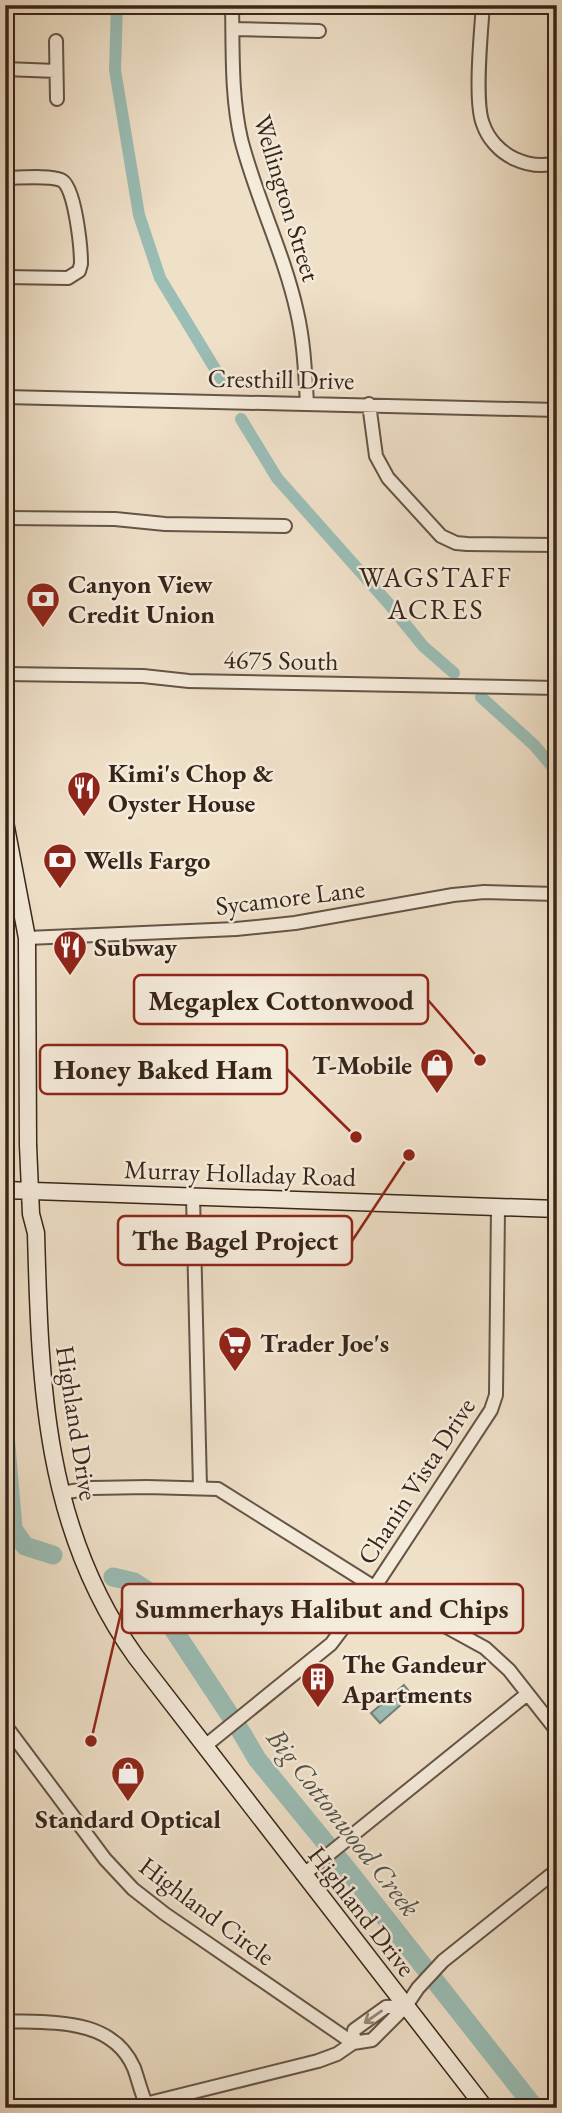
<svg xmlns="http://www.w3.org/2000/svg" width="562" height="2113" font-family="'EB Garamond',serif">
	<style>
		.water { fill: #9abdb5; stroke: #728077; stroke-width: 2 }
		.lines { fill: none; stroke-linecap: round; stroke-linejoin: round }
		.canal { stroke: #9abdb5; stroke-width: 12 }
		.river { stroke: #9abdb5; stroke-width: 19 }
		.minor-casing { stroke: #655446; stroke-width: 16 }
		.secondary-casing { stroke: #37251a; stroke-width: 19 }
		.minor { stroke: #f5ebdb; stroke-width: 12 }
		.secondary { stroke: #f5ebdb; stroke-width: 16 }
		.oneway { stroke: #96887a }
		.labels { text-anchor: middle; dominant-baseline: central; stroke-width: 5; stroke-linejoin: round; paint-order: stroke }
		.street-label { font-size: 26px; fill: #37251a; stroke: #f5ebdb }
		.poi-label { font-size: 26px; font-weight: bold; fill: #37251a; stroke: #f5ebdb; text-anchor: start }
		.neighbourhood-label { font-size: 28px; letter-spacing: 2px; fill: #37251a; stroke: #f5ebdb }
		.water-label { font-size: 28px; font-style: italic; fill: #555348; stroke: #f5ebdb }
		.leader { fill: none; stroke: #8f2418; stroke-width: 2.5 }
		.callout-dot { fill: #8f2418; stroke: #f5ebdb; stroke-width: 2.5 }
		.callout { fill: #f5ebdb; stroke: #8f2418; stroke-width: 2.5 }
		.callout-label { font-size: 28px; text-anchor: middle; font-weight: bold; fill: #37251a }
	</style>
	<rect width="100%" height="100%" fill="#efe0c8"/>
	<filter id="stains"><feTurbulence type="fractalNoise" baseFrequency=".00286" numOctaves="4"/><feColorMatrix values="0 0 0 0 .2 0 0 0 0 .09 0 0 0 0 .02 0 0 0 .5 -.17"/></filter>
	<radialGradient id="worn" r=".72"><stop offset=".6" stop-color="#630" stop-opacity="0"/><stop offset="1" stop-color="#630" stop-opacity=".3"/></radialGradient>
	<path class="water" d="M404,1685L412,1695L380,1723L371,1713Z"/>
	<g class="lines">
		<path class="canal" d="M117,5L115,70L139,215L160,278L223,382
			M241,419L277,478L389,604L423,646L454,673
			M481,697L534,745L557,772"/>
		<path class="river" d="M5,1434L13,1529L25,1546L53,1555
			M113,1577L134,1582L148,1591L243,1735L257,1759L347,1869L535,2108"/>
		<g class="minor-casing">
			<path id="minor" d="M232,5C233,50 231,95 241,139C256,198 284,253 297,312C304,342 305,372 307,403
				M483,5C481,32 474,102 483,124C488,139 500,152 515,159C528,165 542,167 557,163
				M233,29L319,31
				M56,41L57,99
				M5,69L56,71
				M5,178C20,178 48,175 61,180C75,185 81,248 81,264L79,271L68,278L5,277
				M5,397L557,410
				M369,404L376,456L388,478L441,536L456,543L467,544L557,545
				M5,518L115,519L165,524L285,526
				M5,674L143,676L189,681L557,688
				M27,938L236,929L295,923L453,895L484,892L557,894
				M193,1196L200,1487
				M61,1493L92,1488L147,1487L218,1489L374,1587L485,1648L509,1670L557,1731
				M5,1725L105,1859L133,1889L165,1914L353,2043
				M205,1746L331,1644L378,1582L491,1410L496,1395L498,1207
				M303,1875L526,1695
				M5,2021C51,2023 112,2017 134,2068C138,2079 141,2092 146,2104
				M353,2043L354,2030L386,2007L406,2006
				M129,2108L318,2061L337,2054L353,2043L372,2040L406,2006L418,1988L443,1961L557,1870"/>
		</g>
		<g class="secondary-casing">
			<path id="secondary" d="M5,822L27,938L28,1145L31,1214L36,1233C40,1384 44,1529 136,1657L485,2108
				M5,1190L557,1209"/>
		</g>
		<use href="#minor" class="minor"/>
		<use href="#secondary" class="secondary"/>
	</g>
	<defs><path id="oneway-shaft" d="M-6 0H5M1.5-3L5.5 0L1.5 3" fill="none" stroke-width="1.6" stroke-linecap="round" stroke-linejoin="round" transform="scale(1.75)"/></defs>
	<use class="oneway" href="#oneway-shaft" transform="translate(373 2017) rotate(145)"/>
	<defs>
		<g id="bank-pin" transform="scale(1.75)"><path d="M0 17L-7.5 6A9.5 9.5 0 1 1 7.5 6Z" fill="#8f2418" stroke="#f5ebdb"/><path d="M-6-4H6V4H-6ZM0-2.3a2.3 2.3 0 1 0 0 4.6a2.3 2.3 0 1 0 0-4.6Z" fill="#fff"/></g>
		<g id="restaurant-pin" transform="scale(1.75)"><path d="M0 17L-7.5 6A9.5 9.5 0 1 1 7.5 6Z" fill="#8f2418" stroke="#f5ebdb"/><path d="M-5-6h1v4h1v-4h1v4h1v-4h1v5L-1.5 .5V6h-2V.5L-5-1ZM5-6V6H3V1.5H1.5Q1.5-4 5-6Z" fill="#fff"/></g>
		<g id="shop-pin" transform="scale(1.75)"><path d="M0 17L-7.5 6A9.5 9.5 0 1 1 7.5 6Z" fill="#8f2418" stroke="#f5ebdb"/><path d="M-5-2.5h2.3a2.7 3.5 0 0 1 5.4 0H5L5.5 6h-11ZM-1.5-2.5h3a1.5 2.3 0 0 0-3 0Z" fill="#fff"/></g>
		<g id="supermarket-pin" transform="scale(1.75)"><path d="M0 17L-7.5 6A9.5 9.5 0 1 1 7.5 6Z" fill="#8f2418" stroke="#f5ebdb"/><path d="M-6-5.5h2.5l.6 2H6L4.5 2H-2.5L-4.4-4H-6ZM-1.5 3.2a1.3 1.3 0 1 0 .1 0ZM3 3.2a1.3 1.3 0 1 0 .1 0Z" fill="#fff"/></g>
		<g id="building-pin" transform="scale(1.75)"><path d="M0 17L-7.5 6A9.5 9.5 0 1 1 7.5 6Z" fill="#8f2418" stroke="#f5ebdb"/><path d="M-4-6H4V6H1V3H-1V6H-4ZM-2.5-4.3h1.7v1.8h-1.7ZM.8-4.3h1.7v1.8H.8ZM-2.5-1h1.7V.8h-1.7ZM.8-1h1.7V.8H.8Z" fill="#fff"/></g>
	</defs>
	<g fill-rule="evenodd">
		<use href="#bank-pin" x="43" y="599"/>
		<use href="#restaurant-pin" x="84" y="788"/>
		<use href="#bank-pin" x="60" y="860"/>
		<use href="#restaurant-pin" x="70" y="947"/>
		<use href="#shop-pin" x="437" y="1065"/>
		<use href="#supermarket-pin" x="235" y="1343"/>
		<use href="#building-pin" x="318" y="1679"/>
		<use href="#shop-pin" x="128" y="1773"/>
	</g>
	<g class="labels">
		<g class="street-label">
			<text transform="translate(287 198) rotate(73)">Wellington Street</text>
			<text transform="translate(281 379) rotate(1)">Cresthill Drive</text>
			<text transform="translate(281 660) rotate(1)">4675 South</text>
			<text transform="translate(290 897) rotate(-7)">Sycamore Lane</text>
			<text transform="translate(240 1173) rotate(2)">Murray Holladay Road</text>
			<text transform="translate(77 1423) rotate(81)">Highland Drive</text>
			<text transform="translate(416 1481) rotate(-57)">Chanin Vista Drive</text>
			<text transform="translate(207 1911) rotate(37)">Highland Circle</text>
			<text transform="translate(362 1911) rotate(52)">Highland Drive</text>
		</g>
		<g class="poi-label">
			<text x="68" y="584">Canyon View<tspan x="68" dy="30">Credit Union</tspan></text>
			<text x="108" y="773">Kimi's Chop &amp;<tspan x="108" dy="30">Oyster House</tspan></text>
			<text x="84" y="860">Wells Fargo</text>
			<text x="94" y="947">Subway</text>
			<text x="412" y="1065" text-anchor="end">T-Mobile</text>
			<text x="260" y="1343">Trader Joe's</text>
			<text x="342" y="1664">The Gandeur<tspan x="342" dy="30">Apartments</tspan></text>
			<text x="128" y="1819" text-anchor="middle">Standard Optical</text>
		</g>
		<g class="neighbourhood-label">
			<text x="436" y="577">WAGSTAFF<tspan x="436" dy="32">ACRES</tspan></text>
		</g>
		<g class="water-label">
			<text transform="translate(344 1822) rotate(52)">Big Cottonwood Creek</text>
		</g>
	</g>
	<path class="leader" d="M480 1060L428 1000M356 1137L287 1069M409 1155L352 1241M91 1741L122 1608"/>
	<g class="callout-dot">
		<circle cx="480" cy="1060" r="7"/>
		<circle cx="356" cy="1137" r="7"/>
		<circle cx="409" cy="1155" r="7"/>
		<circle cx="91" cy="1741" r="7"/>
	</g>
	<g class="callout">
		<rect x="134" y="975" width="294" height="49" rx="7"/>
		<rect x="40" y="1045" width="247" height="49" rx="7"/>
		<rect x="118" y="1216" width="234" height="49" rx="7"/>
		<rect x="122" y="1584" width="401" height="49" rx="7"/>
	</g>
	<g class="callout-label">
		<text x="281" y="1010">Megaplex Cottonwood</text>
		<text x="163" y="1079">Honey Baked Ham</text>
		<text x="235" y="1250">The Bagel Project</text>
		<text x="322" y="1618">Summerhays Halibut and Chips</text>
	</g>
	<rect width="562" height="2113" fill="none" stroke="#efe0c8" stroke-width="28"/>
	<rect x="7" y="7" width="548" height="2099" fill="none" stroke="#37251a" stroke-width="3.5"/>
	<rect x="14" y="14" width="534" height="2085" fill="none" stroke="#37251a" stroke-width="2"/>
	<rect width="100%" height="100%" filter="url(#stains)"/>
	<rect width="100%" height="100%" fill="url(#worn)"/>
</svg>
